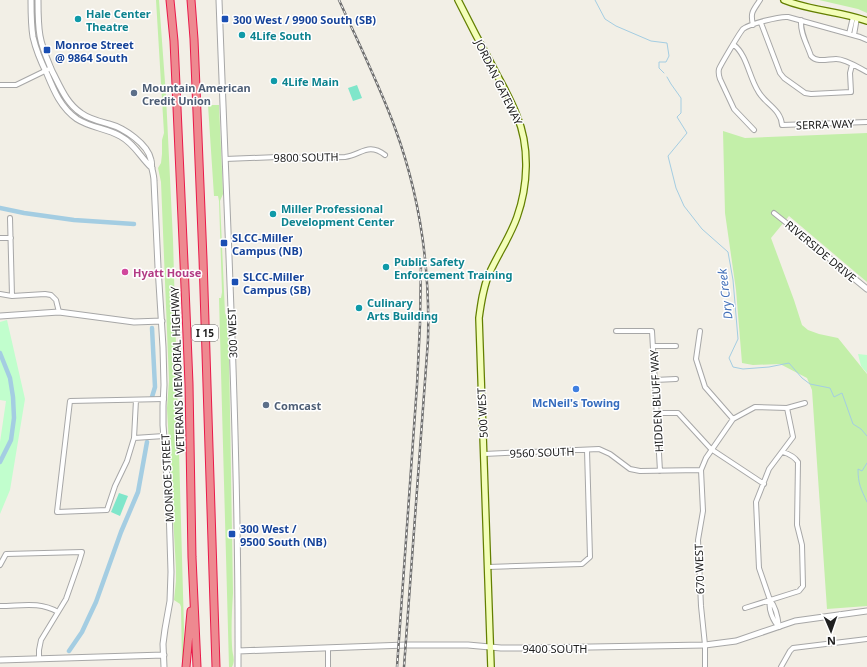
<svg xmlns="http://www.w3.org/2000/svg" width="867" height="667" font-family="'Noto Sans',sans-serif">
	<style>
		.grass { fill: #c3efa9 }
		.park { fill: #c1fecd }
		.pitch { fill: #7fe6ca }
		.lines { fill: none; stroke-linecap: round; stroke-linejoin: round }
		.stream { stroke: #a4cde2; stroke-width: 1 }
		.canal { stroke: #a4cde2; stroke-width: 4.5 }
		.minor-casing { stroke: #a7a7a7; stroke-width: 6 }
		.tertiary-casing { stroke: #a7a7a7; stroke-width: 7 }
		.secondary-casing { stroke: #637f00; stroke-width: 8 }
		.motorway-casing { stroke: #e91a4a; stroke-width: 9 }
		.minor { stroke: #fff; stroke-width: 4 }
		.tertiary { stroke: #fff; stroke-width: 5 }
		.secondary { stroke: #f3feb8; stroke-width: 5.5 }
		.motorway { stroke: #ee8990; stroke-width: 7 }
		.rail-casing { stroke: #6e6e6e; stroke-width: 2.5 }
		.rail { stroke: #fff; stroke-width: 1; stroke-dasharray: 3; stroke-linecap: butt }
		.culture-dot { fill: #0f9aa8; stroke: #fff; stroke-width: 1.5 }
		.transit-dot { fill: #1a4fb4; stroke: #fff; stroke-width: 1.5 }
		.service-dot { fill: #5c6f8a; stroke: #fff; stroke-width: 1.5 }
		.hotel-dot { fill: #d1479c; stroke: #fff; stroke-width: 1.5 }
		.shop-dot { fill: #3f7fe0; stroke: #fff; stroke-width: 1.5 }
		.labels { text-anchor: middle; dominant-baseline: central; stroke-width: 3; stroke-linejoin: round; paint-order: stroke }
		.shield { fill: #fff; stroke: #636363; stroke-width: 1 }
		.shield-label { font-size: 10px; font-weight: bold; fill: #202020 }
		.culture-label { font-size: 11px; font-weight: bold; fill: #0d838f; stroke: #fff; text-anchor: start }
		.transit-label { font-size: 11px; font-weight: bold; fill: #164399; stroke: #fff; text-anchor: start }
		.street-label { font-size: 11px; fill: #202020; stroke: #fff }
		.service-label { font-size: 11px; font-weight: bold; fill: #4e5e75; stroke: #fff; text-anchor: start }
		.hotel-label { font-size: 11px; font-weight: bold; fill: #b23c85; stroke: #fff; text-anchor: start }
		.shop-label { font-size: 11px; font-weight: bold; fill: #366cbe; stroke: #fff }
		.water-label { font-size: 12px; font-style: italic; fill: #4471b9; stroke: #fff }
	</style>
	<rect width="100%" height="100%" fill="#f2efe6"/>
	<path class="grass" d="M156,0H159L166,96L173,240L184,628L183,662H182L181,607L180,604L174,600L176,581V569L167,408L169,381L161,182L158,168L161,163L162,154V140L164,133Z
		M819,0H867V13L858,9Z
		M208,105H219L223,194L220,201L225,313L227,318L229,352L233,593C232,610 231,628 232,646C232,655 236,659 232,667H229L219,298H221L222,292L219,201L218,196H214Z
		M723,131L745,138L867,133V282L789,216L771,238L794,300L802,325L808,330L819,334L838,338L867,374V606L827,609L812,390L807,378L780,364L753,365L742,363L736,290L725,213Z"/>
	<path class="park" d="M7,320L25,399L10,490L0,514V442L6,401L0,400V322Z
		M858,354L867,355V373L861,366Z"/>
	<path class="pitch" d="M357,85L362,98L353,101L348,88Z
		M119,493L128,496L120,516L111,512Z"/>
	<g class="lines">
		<path class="stream" d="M595,0L605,19L616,26L651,41L667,43L669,56L666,62H659V68L664,73
			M667,77L671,84L681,98V113L677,117L687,133L668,156L676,188L684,206L702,229L728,252L733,280L738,339L729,358L733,367L743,369L769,367L789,363L802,378L810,384L830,388L834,397L842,393L853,424L861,429L867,436
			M867,463L862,471L858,469C858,484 861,489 867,502"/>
		<path class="canal" d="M0,208L24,213L74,220L134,224
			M152,328L155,387L152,397
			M0,353L10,378L13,397L14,418L11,440L0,462
			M69,651L82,632L88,619L96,602L121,532L138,492L147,442"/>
		<g class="minor-casing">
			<path id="minor" d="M801,20C800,33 807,44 811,56C817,63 828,59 836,59C846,59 859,68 867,72
				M761,23L780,73L784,78L805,93L811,94L851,92L850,73L852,65
				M753,25C750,12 753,11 760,0
				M849,34L853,17
				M854,35L857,18
				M734,45C747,55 749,77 758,91C765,104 781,109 782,125L867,122
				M0,85H16L51,68
				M754,130L734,109L720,79C719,76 718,73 719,69C720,66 740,32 743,29C749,24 780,16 788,17L860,37L867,40
				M225,159L278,157L308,158L345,157C361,155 368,142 385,155
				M774,213L789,225
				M10,218L12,296
				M0,238H11
				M0,294L12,296L45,294L51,295L56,300L59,312
				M616,331H652L660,471
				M700,331L696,359L705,387L733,419
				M653,346H676
				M655,380L676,379
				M136,400L134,438L127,461L115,486L107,510L57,512L70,401L164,399
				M657,413H678L711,449L764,484
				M134,438L164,436
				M484,454L599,449L610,454L630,469L640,471L701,470
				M0,565L6,554L82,552L79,562L66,599L41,640L39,650V659
				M488,567L582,564L590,557L587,450
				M770,600C768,609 773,621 779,627
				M0,606C21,606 39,601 58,612
				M745,608L799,591L803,586L802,545L797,525L798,462C794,456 789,454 783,452
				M779,627C778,618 776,607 770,600L759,568L756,502L769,469L793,437L787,408
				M328,648V667
				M705,667V645L701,606L698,540L703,511L701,470L706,458L733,419L755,407L787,408L805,403
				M781,667L790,651L793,648L867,639"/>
		</g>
		<g class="tertiary-casing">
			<path id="tertiary" d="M31,0C31,12 31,25 33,37C36,50 41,62 47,74C54,91 61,108 77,119C91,128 106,128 120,136C135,144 140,157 152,168
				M38,0C38,12 38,25 40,36C42,48 47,59 52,71C60,86 66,103 81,113C89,119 98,121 109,124C124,128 148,144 151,160C152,163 151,166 152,169C153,173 154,177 154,181L158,267L163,347L164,385L163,406V425L169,507L171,572L170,601L165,629L163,644L164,667
				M219,0C227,222 239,445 238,667
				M789,225L867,289
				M0,316L59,312L134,322L162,321
				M238,651L406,645H468L501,648H534L705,645L736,641L795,621L867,611
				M0,660L164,655"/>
		</g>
		<g class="secondary-casing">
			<path id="secondary" d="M458,0C469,22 481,45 493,67C501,83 511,99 517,116C530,147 528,186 517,217C510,237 498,254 489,274C483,288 481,303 479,318L491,667
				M784,0C811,11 840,11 867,21"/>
		</g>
		<g class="motorway-casing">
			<path id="motorway" d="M170,0L174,41L184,263L189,384L192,557L197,667
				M191,0L194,39L203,259L216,667
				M186,667L191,611"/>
		</g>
		<use href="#minor" class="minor"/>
		<use href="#tertiary" class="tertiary"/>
		<use href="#secondary" class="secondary"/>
		<use href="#motorway" class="motorway"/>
		<g class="rail-casing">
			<path id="rail" d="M339,0C358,42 379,84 395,128C420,196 430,268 428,340L404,667
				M397,667L417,385L420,324L421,262"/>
		</g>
		<use href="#rail" class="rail"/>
	</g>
	<g class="culture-dot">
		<circle cx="78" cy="19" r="4"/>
		<circle cx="242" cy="35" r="4"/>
		<circle cx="274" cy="81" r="4"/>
		<circle cx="273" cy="214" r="4"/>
		<circle cx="386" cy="267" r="4"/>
		<circle cx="359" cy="308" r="4"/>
	</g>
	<g class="transit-dot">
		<rect x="221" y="15" width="8" height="8" rx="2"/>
		<rect x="43" y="46" width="8" height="8" rx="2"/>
		<rect x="220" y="239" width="8" height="8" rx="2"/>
		<rect x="231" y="278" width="8" height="8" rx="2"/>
		<rect x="228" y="530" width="8" height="8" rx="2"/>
	</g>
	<g class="service-dot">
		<circle cx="134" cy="93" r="4"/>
		<circle cx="266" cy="405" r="4"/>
	</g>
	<circle class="hotel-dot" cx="125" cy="272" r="4"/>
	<circle class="shop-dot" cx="576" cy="389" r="4"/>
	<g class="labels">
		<rect class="shield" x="192" y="325" width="26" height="16" rx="3"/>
		<g class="shield-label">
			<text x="205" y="333">I 15</text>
		</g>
		<g class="culture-label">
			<text x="86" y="13">Hale Center<tspan x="86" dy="13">Theatre</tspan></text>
			<text x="250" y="35">4Life South</text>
			<text x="282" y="81">4Life Main</text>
			<text x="281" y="208">Miller Professional<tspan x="281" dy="13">Development Center</tspan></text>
			<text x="394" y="261">Public Safety<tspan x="394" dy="13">Enforcement Training</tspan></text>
			<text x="367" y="302">Culinary<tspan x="367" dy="13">Arts Building</tspan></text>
		</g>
		<g class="transit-label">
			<text x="233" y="19">300 West / 9900 South (SB)</text>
			<text x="55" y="44">Monroe Street<tspan x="55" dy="13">@ 9864 South</tspan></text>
			<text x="232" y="237">SLCC-Miller<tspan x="232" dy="13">Campus (NB)</tspan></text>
			<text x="243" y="276">SLCC-Miller<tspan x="243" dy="13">Campus (SB)</tspan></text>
			<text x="240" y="528">300 West /<tspan x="240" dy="13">9500 South (NB)</tspan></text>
		</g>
		<g class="street-label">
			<text transform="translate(499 82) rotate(64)">JORDAN GATEWAY</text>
			<text transform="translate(825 124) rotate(-2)">SERRA WAY</text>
			<text transform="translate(306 157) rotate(-1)">9800 SOUTH</text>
			<text transform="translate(821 251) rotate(40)">RIVERSIDE DRIVE</text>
			<text transform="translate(232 333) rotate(-92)">300 WEST</text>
			<text transform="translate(177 370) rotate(-92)">VETERANS MEMORIAL HIGHWAY</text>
			<text transform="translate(656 401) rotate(-93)">HIDDEN BLUFF WAY</text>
			<text transform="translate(482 413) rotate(-93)">500 WEST</text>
			<text transform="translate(542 452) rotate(-2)">9560 SOUTH</text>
			<text transform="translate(167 478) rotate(-93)">MONROE STREET</text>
			<text transform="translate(699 569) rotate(-92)">670 WEST</text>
			<text x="555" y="648">9400 SOUTH</text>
		</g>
		<g class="service-label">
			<text x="142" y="87">Mountain American<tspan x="142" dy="13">Credit Union</tspan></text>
			<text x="274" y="405">Comcast</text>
		</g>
		<g class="hotel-label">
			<text x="133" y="272">Hyatt House</text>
		</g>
		<g class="shop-label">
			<text x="576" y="402">McNeil's Towing</text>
		</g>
		<g class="water-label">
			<text transform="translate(725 294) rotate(-97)">Dry Creek</text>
		</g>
	</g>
	<g transform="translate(831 631) rotate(178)" stroke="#ffffff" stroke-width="3" paint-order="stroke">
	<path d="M0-3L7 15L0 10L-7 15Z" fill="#202020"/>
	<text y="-6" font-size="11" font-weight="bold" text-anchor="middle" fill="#202020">N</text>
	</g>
</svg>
